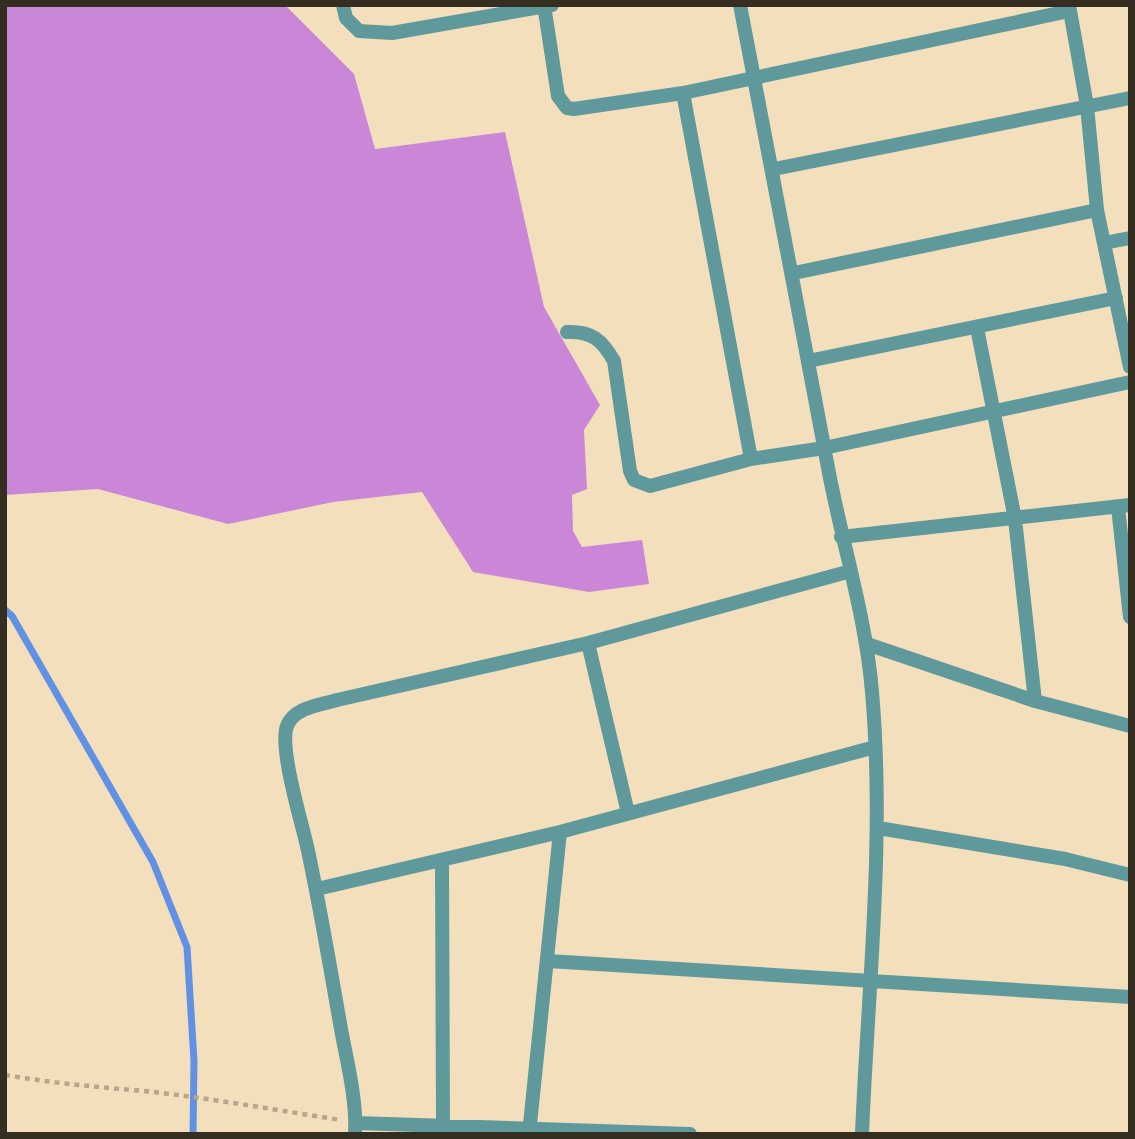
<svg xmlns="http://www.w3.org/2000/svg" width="1135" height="1139" font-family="Manrope,sans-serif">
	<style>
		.forest { fill: #ca86d7 }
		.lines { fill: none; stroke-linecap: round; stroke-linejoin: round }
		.stream { stroke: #6191e4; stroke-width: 7 }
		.path { stroke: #b7a68a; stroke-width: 4.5; stroke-dasharray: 5 5; stroke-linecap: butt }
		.minor { stroke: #5f999c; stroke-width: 14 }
	</style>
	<rect width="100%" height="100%" fill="#f4dfbc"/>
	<path class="forest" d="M5,5H285L354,74L375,149L505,132L544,307L600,405L584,430L587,489L572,495L573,531L582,547L642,540L649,584L589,592L473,572L422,492L333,502L228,524L98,489L5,495Z"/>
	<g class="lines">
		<path class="stream" d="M5,610L12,616L153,862L187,947L194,1061L193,1134"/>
		<path class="path" d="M5,1075C52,1083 97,1087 144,1091C210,1098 275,1110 341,1120"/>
		<path class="minor" d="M343,5L346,18L359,31L392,33L552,5
			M544,5L558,96L567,108L574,109L683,93L1069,11
			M740,5C771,161 799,317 829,473C843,546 866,618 872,692C885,839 868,987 862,1134
			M1069,5L1087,106L1097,210L1130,367
			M683,93L751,459
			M774,169L1130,98
			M1104,243L1130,238
			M794,273L1097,210
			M977,328L1015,519L1035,701
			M567,332C592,331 602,340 614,361L630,471L634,480L650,486L751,459L824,448L1130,382
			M808,361L1116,298
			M1118,507L1130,617
			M841,537L1130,505
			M588,643L628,813
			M867,644L1035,701L1130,726
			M878,828L1065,859L1130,875
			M442,860L443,1126
			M317,889L560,832L875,747
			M548,961L1130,997
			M356,1123L690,1134
			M355,1134C357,1100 347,1062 341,1029C330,967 320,906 307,846C301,820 279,748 287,726C294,707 321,705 337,700L588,643L851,571
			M529,1134L560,832"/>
	</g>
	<rect width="1135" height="1139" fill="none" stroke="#352d20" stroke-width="14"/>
</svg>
